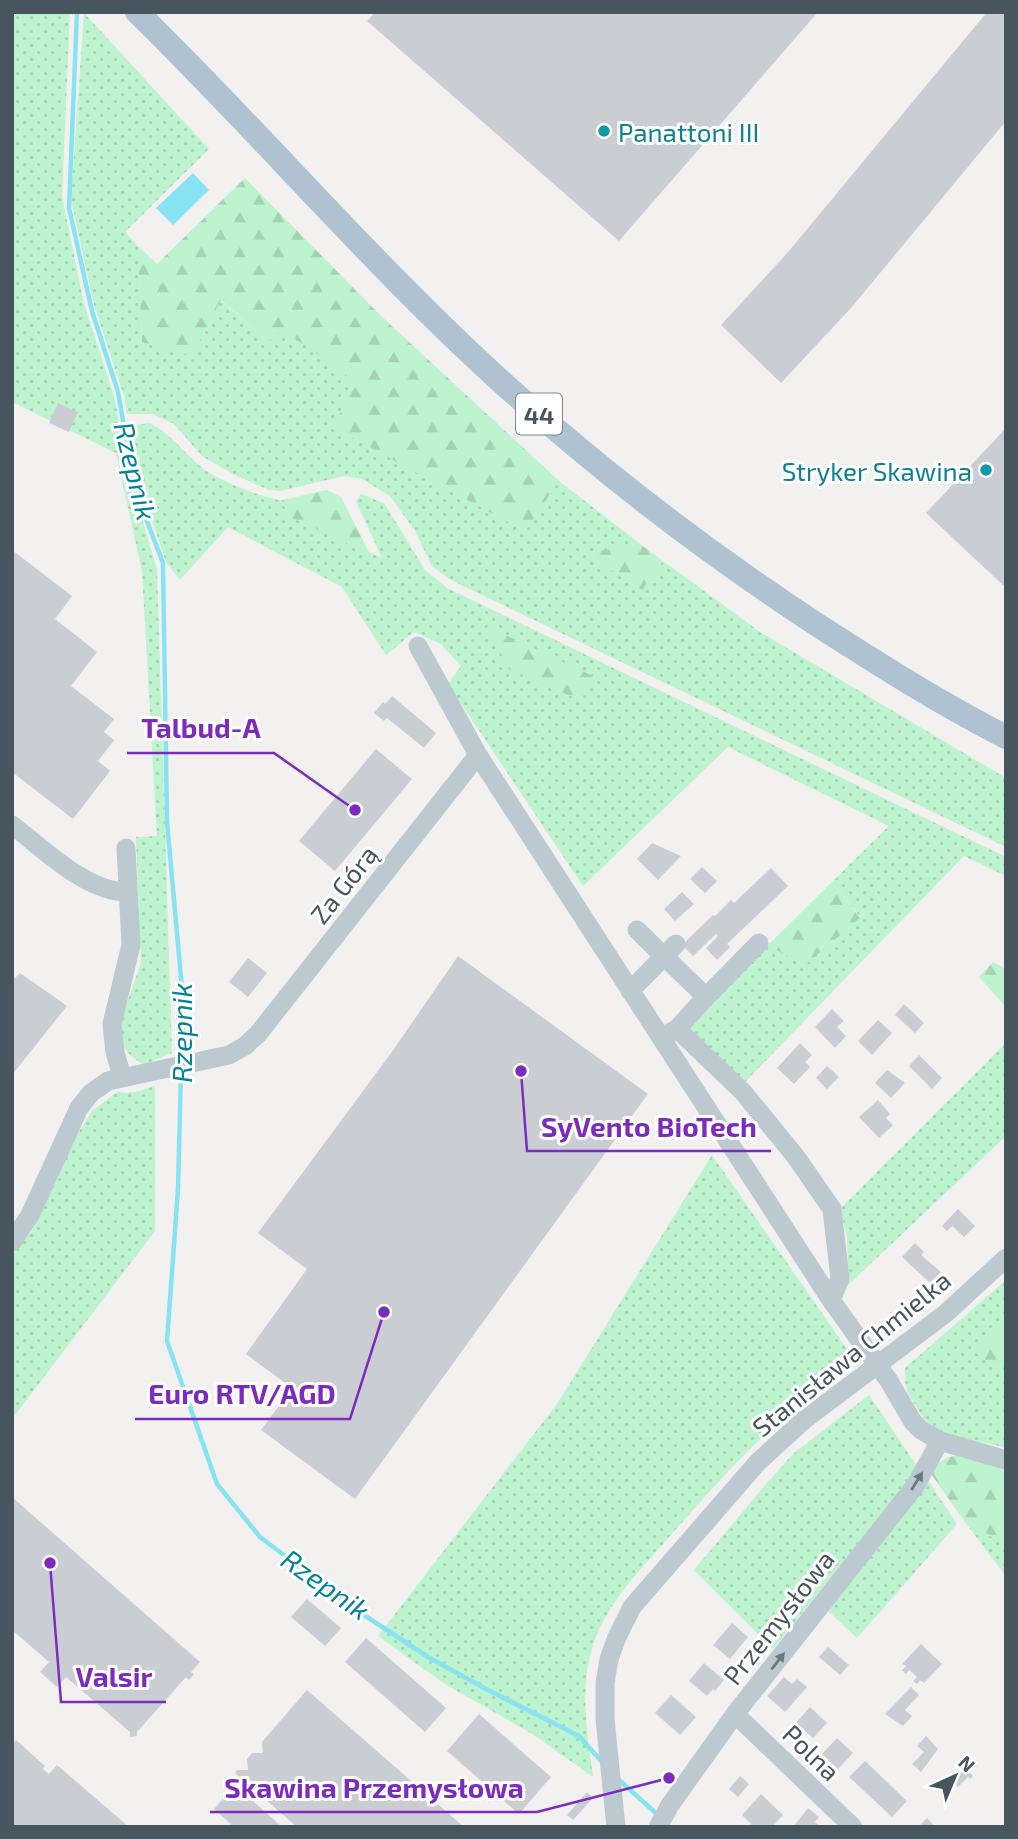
<svg xmlns="http://www.w3.org/2000/svg" width="1018" height="1839" font-family="'Exo 2',sans-serif">
	<style>
		.grass { fill: url(#grass-dots) }
		.forest { fill: url(#forest-firs) }
		.water { fill: #87e3f2 }
		.lines { fill: none; stroke-linecap: round; stroke-linejoin: round }
		.stream { stroke: #87e3f2; stroke-width: 4.5 }
		.building { fill: #caced3 }
		.minor { stroke: #bdc9d0; stroke-width: 19 }
		.major { stroke: #aec2d1; stroke-width: 24 }
		.oneway { fill: #6a7881 }
		.culture-dot { fill: #0f9aa8; stroke: #fff; stroke-width: 2.5 }
		.labels { text-anchor: middle; dominant-baseline: central; stroke-width: 6; stroke-linejoin: round; paint-order: stroke }
		.shield { fill: #fff; stroke: #7e888f; stroke-width: 2 }
		.shield-label { font-size: 24px; font-weight: bold; fill: #47555f }
		.culture-label { font-size: 26px; fill: #0d838f; stroke: #fff; text-anchor: start }
		.street-label { font-size: 26px; fill: #47555f; stroke: #fff }
		.water-label { font-size: 28px; font-style: italic; fill: #058296; stroke: #fff }
		.leader { fill: none; stroke: #7b2cbf; stroke-width: 2.5 }
		.callout-dot { fill: #7b2cbf; stroke: #fff; stroke-width: 2.5 }
		.callout-label { font-size: 28px; text-anchor: middle; font-weight: bold; fill: #7b2cbf; stroke: #fff; stroke-width: 6; stroke-linejoin: round; paint-order: stroke }
	</style>
	<defs>
		<pattern id="grass-dots" width="8" height="8" patternUnits="userSpaceOnUse" patternTransform="scale(1.75)"><rect width="8" height="8" fill="#bdf3ce"/><path d="M2 2h.1M6 6h.1" fill="none" stroke="#a4d2b3" stroke-width="1.8" stroke-linecap="round"/></pattern>
		<pattern id="forest-firs" width="22" height="20" patternUnits="userSpaceOnUse" patternTransform="scale(1.75)"><rect width="22" height="20" fill="#bdf3ce"/><path d="M5 1l3.5 6h-7zM16 11l3.5 6h-7z" fill="#a4d2b3"/></pattern>
	</defs>
	<rect width="100%" height="100%" fill="#f3f0f0"/>
	<path class="grass" d="M12,12H70L62,196L84,304L115,399L125,462L157,569L172,1053L143,1065L128,1053L122,1043V1017L141,963L136,837L157,836L142,571L116,453L12,402Z
		M84,13L209,149L125,232L138,246L142,342L220,300L267,341L282,328L353,380L335,428L525,531L559,481L639,543L587,555L642,589L663,561L760,632L1006,778V847L451,580L432,566L415,531L390,496L362,479L344,476L280,491L269,490L237,476L203,457L174,424L153,414H127L124,396L94,305L71,199Z
		M150,423C171,434 182,451 200,466C217,480 261,498 282,500L288,516L382,558L356,501L361,494L384,503L425,570L447,588L1006,857V876L964,856L744,1083L685,1027L768,945L804,966L860,917L832,882L889,826L728,747L583,886L448,684L461,666L441,644L414,632L386,655L342,587L228,527L180,580L166,562L142,490L129,426Z
		M1006,1043V1136L848,1285L847,1236L840,1209Z
		M155,1086V1231L12,1419V1256L34,1227L75,1138L92,1111L118,1091C129,1096 144,1089 155,1086Z
		M712,1155L856,1362C836,1377 814,1391 796,1407C749,1446 709,1492 669,1537C638,1573 601,1608 590,1656C580,1696 588,1737 593,1777L534,1735L445,1684L378,1636L557,1404Z
		M1006,1280V1319L975,1352L997,1368L1006,1360V1448C964,1435 940,1448 915,1405C906,1390 904,1386 905,1368Z
		M869,1395L918,1468L773,1649L694,1570L766,1484L794,1453Z
		M927,1479L957,1524L857,1638L823,1606Z
		M962,1518L1003,1544L1006,1541V1572L1004,1574Z"/>
	<path class="forest" d="M245,178L380,315L559,481L525,531L334,428L353,380L282,329L268,342L221,300L192,356L142,342L138,246L157,264Z
		M327,490L341,497L370,554L288,516L282,500Z
		M639,543L663,561L642,590L585,554Z
		M486,626L597,678L577,699L509,669Z
		M832,882L860,918L804,966L768,945Z
		M993,962L1006,969V1007L979,977Z
		M1006,1319V1360L997,1368L975,1352Z
		M964,1455L995,1465L1006,1472V1541L1003,1544L962,1518L932,1475C939,1458 947,1456 964,1455Z"/>
	<path class="water" d="M193,173L209,190L173,225L156,208Z"/>
	<g class="lines">
		<path class="stream" d="M77,12L69,208L92,311L118,392L135,490L163,563L167,822L183,1000L182,1060
			M181,1072L178,1189L167,1341L217,1484L260,1537L358,1611L428,1657L484,1688L579,1736L602,1762
			M618,1779L658,1815"/>
	</g>
	<path class="building" d="M375,12H818L619,241L367,21Z
		M987,12H1006V121L851,308L781,383L721,325L789,251Z
		M58,403L78,412L69,432L49,423Z
		M1006,428V588L926,513Z
		M12,550L72,596L55,619L97,652L71,686L114,719L104,732L114,740L98,761L110,771L73,819L12,772Z
		M392,696L436,733L424,748L387,718L384,721L374,713L383,702L385,704Z
		M376,749L412,779L335,871L299,841Z
		M652,843L681,856L658,880L637,859Z
		M702,867L717,881L705,893L690,879Z
		M771,868L788,886L727,944L730,947L717,960L706,948L718,936L716,934L693,956L682,945L713,915L715,916L731,900L734,903Z
		M682,892L694,904L675,921L664,909Z
		M458,956L648,1094L355,1499L261,1430L292,1388L246,1354L307,1269L258,1233L394,1049Z
		M248,958L267,973L248,997L229,982Z
		M20,973L67,1006L12,1075V981Z
		M904,1004L924,1023L915,1033L895,1015Z
		M832,1009L844,1021L837,1027L846,1036L835,1048L815,1027Z
		M878,1020L892,1033L872,1055L858,1041Z
		M800,1043L812,1055L805,1062L810,1067L794,1084L777,1068Z
		M919,1055L942,1078L932,1089L909,1066Z
		M827,1066L839,1077L827,1089L816,1078Z
		M887,1070L905,1083L891,1098L875,1083Z
		M878,1100L890,1114L886,1118L893,1125L879,1138L859,1117Z
		M958,1209L975,1226L964,1237L952,1226L947,1231L942,1226Z
		M915,1243L924,1252L921,1255L941,1272L930,1283L902,1257Z
		M12,1497L200,1662L191,1672L194,1674L189,1680L186,1677L137,1732V1736L130,1737V1732L66,1677L57,1687L40,1672L49,1662L12,1630Z
		M307,1599L341,1628L325,1646L291,1617Z
		M732,1623L748,1637L730,1659L713,1645Z
		M366,1638L446,1708L425,1732L345,1662Z
		M921,1644L942,1664L924,1683L920,1680L917,1684L913,1681L917,1677L909,1670L906,1674L902,1670L906,1666L902,1664Z
		M828,1647L849,1665L840,1675L819,1657Z
		M704,1663L724,1680L715,1691L713,1689L707,1696L689,1681Z
		M784,1677L792,1684L797,1679L807,1687L785,1712L767,1696Z
		M911,1687L919,1695L905,1710L912,1716L903,1726L885,1714Z
		M307,1690L464,1827H297L235,1773L237,1770H248L247,1759L252,1753H263L262,1742Z
		M671,1695L696,1717L680,1735L655,1713Z
		M810,1707L827,1723L813,1738L796,1723Z
		M479,1714L551,1777L519,1814L447,1751Z
		M926,1736L938,1749L921,1772L912,1764L924,1752L917,1746Z
		M837,1738L853,1753L838,1769L822,1754Z
		M16,1740L45,1766L43,1769L49,1774L57,1765L129,1827H12V1741L14,1743Z
		M973,1759L978,1764L970,1772L973,1776L970,1779L968,1777L958,1787L951,1780Z
		M865,1761L907,1801L892,1817L849,1777Z
		M740,1776L749,1784L738,1797L729,1789Z
		M235,1785L282,1827H234L214,1809Z
		M587,1792L593,1798L573,1820L567,1815Z
		M761,1794L783,1815L772,1827H754L742,1815Z
		M808,1808L819,1817L815,1822L821,1827H793Z
		M927,1818L936,1827H918Z"/>
	<g class="lines">
		<path class="minor" d="M418,646L478,755L831,1300L889,1381L913,1422L921,1430L940,1441L1006,1460
			M12,825C44,849 86,892 127,892
			M637,930L706,997L759,943
			M630,991L676,944
			M677,1029L743,1092L796,1157L832,1209L840,1279L831,1300
			M667,1034L677,1029L706,997
			M122,1077L115,1052L112,1024L131,945L126,848
			M12,1242L30,1215L79,1108L91,1093L108,1081L229,1055L245,1046L258,1034L478,755
			M735,1714L853,1827
			M616,1827L605,1719V1683L609,1659L617,1637L632,1607L758,1462L804,1420L945,1314L1006,1258
			M658,1827L670,1805L735,1714L915,1486L940,1441"/>
		<path class="major" d="M137,12C265,137 381,275 515,394C611,479 712,556 819,626C880,665 941,704 1006,737"/>
	</g>
	<defs><path id="oneway-solid" d="M-6-.8H1V-3.2L6.5 0L1 3.2V.8H-6Z" transform="scale(1.75)"/></defs>
	<g class="oneway">
		<use href="#oneway-solid" transform="translate(917 1481) rotate(-58)"/>
		<use href="#oneway-solid" transform="translate(778 1661) rotate(-52)"/>
	</g>
	<g class="culture-dot">
		<circle cx="604" cy="131" r="7"/>
		<circle cx="986" cy="470" r="7"/>
	</g>
	<g class="labels">
		<rect class="shield" x="516" y="393.5" width="46" height="41" rx="5"/>
		<g class="shield-label">
			<text x="539" y="414">44</text>
		</g>
		<g class="culture-label">
			<text x="618" y="131">Panattoni III</text>
			<text x="972" y="470" text-anchor="end">Stryker Skawina</text>
		</g>
		<g class="street-label">
			<text transform="translate(343 884) rotate(-52)">Za Górą</text>
			<text transform="translate(851 1353) rotate(-39)">Stanisława Chmielka</text>
			<text transform="translate(778 1617) rotate(-52)">Przemysłowa</text>
			<text transform="translate(812 1752) rotate(44)">Polna</text>
		</g>
		<g class="water-label">
			<text transform="translate(136 471) rotate(76)">Rzepnik</text>
			<text transform="translate(181 1033) rotate(-90)">Rzepnik</text>
			<text transform="translate(326 1584) rotate(35)">Rzepnik</text>
		</g>
	</g>
	<path class="leader" d="M355 810L274 753H127M521 1071L527 1151H771M384 1312L350 1419H135M50 1563L61 1702H166M669 1778L537 1812H210"/>
	<g class="callout-dot">
		<circle cx="355" cy="810" r="7"/>
		<circle cx="521" cy="1071" r="7"/>
		<circle cx="384" cy="1312" r="7"/>
		<circle cx="50" cy="1563" r="7"/>
		<circle cx="669" cy="1778" r="7"/>
	</g>
	<g class="callout-label">
		<text x="201" y="738">Talbud-A</text>
		<text x="649" y="1137">SyVento BioTech</text>
		<text x="242" y="1404">Euro RTV/AGD</text>
		<text x="114" y="1687">Valsir</text>
		<text x="374" y="1798">Skawina Przemysłowa</text>
	</g>
	<rect width="1018" height="1839" fill="none" stroke="#47555f" stroke-width="28"/>
	<g transform="translate(955 1776) rotate(44)" stroke="#ffffff" stroke-width="5" paint-order="stroke">
	<path d="M0-5L12 26L0 18L-12 26Z" fill="#47555f"/>
	<text y="-10" font-size="19" font-weight="bold" text-anchor="middle" fill="#47555f">N</text>
	</g>
</svg>
